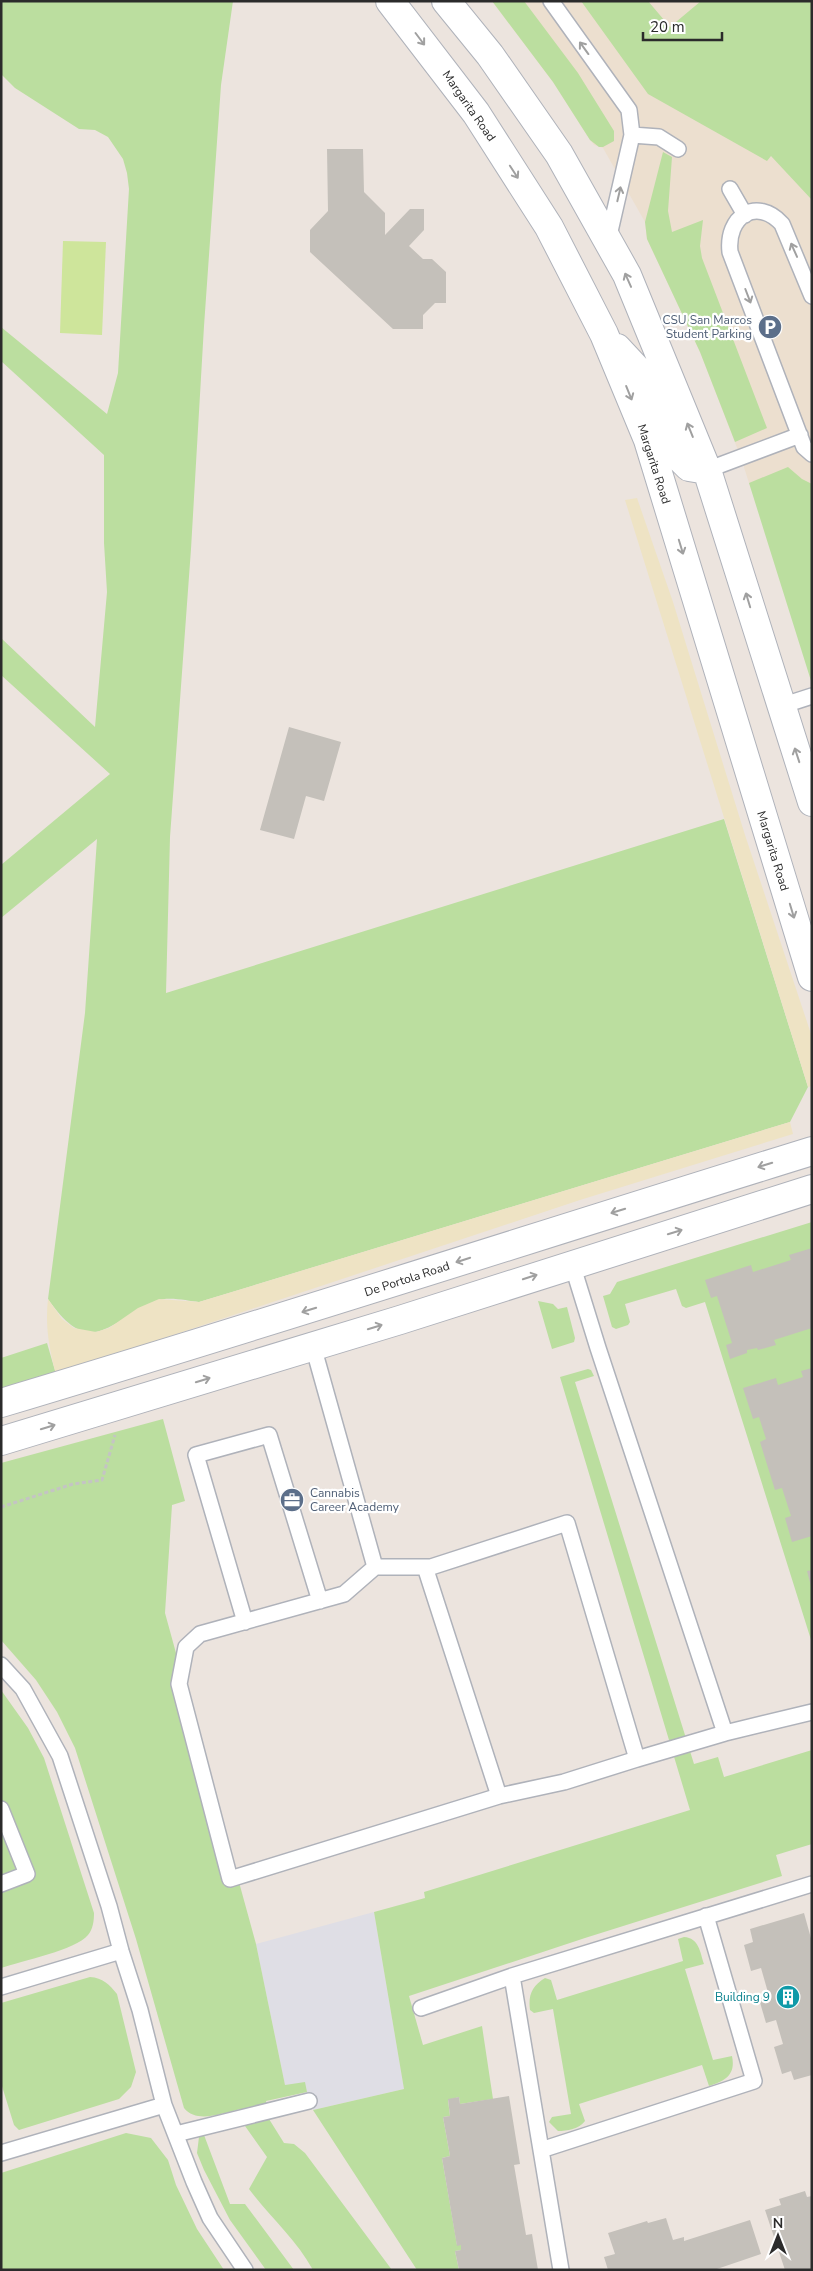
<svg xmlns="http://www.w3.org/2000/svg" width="813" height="2271" font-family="'Nunito Sans',sans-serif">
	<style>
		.industrial { fill: #dfdee5 }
		.education { fill: #ecdfcf }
		.green { fill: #bbde9f }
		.sand { fill: #eee3c4 }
		.pitch { fill: #cee59b }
		.building { fill: #c4c0ba }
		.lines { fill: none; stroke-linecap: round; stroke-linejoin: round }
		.service-casing { stroke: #afb2ba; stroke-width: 18 }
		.secondary-casing { stroke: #afb2ba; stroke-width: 30 }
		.path { stroke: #c4c4c4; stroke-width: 3; stroke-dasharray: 4 2.5; stroke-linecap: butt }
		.service { stroke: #fff; stroke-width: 15 }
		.secondary { stroke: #fff; stroke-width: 28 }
		.oneway { stroke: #a0a0a0 }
		.labels { text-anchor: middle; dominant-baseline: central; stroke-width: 4.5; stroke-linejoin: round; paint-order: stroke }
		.street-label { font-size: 12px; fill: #2b2b2b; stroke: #fff }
		.service-label { font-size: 12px; fill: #4e5e75; stroke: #fff; text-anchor: end }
		.culture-label { font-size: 12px; fill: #0d838f; stroke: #fff; text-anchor: end }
	</style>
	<rect width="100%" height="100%" fill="#ece4de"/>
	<path class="industrial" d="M374,1912L404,2089L313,2110L304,2083L285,2085L256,1944Z"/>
	<path class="education" d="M492,1H812V501L749,483L741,458L700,352L647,239L645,222L603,148L594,145L590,140L553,82Z"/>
	<path class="green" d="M1,1H233L221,85L204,326L191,549L170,837L166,993L724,819L808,1087L790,1122L199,1302C188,1301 168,1296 157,1301C108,1321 91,1361 48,1299L85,1013L97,839L1,918V865L110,774L1,675V638L95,727L107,592L104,543V455L1,361V327L107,414L118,373L129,189L127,173L123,159L108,137L95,130L79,129L15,88L1,74Z
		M492,1H524L578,73L614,131V141L603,147H599L590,140L553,82Z
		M581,1H648L670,27L701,1H812V200L771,156L767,161L648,94Z
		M663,152L672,157L668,211L672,232L703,220L700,246L702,258L767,428L735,442L700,352L647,239L645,222Z
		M788,467L802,479L812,484V684L749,483Z
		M812,1222V1643L705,1302L686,1308L682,1306L676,1289L625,1304L630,1322L628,1325L616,1329L612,1327L603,1296L610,1294L617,1282Z
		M538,1301L553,1304L558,1309L567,1307L575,1338L574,1342L552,1349Z
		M47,1343L56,1374L1,1390V1358Z
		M588,1369L591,1370L594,1376L575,1382L694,1764L718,1757L724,1777L812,1750V1844L776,1855L782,1876L585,1938L409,1996L423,2045L482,2026L493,2099L460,2104L459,2097L448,2100L450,2116L443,2117L450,2156L442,2158L457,2245H461V2250L455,2251L459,2270H417L313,2110L404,2089L374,1912L425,1898L424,1892L690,1810L560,1377Z
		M163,1419L185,1501L172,1505L165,1613L256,1944L285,2085L305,2082L307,2092L266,2101L269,2119L284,2143L294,2144L305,2153L392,2270H313C296,2239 270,2217 249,2189L267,2157L245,2126L241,2109C222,2113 197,2124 184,2108L136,1939L75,1748L57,1712L36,1680L1,1640V1463Z
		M1,1690L28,1728L44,1758L94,1913C94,1921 93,1929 88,1935C76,1950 21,1961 1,1968Z
		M684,1937C699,1938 700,1952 704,1964L685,1969L713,2060L732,2056C736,2075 725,2081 709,2086L702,2065L579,2104L585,2121C579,2129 567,2131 558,2131L549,2122L552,2117L571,2114L553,2009L534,2013L530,2010C528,1995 532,1986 545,1978L551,1980L557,2000L683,1961L678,1939Z
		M90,1977C103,1978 109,1984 117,1994L136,2072L131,2087L119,2099L19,2130L14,2125L1,2083V2003Z
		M126,2133L151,2138L168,2160L176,2185L197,2229L224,2270H1V2173Z
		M204,2135L230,2204H245L294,2270H266L230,2220L204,2170L197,2153L199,2137Z"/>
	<path class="sand" d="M637,498L673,602L745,835L812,1037V1086L808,1087L625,500Z
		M790,1122L793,1134L580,1200L56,1374C49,1348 45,1326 48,1299L62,1319L74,1328L96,1332L109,1328L138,1308L159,1299L199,1302Z"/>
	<path class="pitch" d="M63,241L106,242L102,335L60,333Z"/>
	<path class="building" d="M327,149H363L364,192L385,213V235L410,209H424V230L409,246L423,259H432L446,272V303H435L423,315V329H393L310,252V230L328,211Z
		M289,727L341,742L324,801L306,796L294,839L260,830Z
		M812,1248V1328L774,1340L776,1345L758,1350L757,1348L747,1350V1353L730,1359L726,1345L732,1343L717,1296L711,1298L705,1280L751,1265L753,1272L791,1260L789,1255Z
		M812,1368V1536L792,1542L785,1518L791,1516L782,1488L775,1490L760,1442L766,1439L759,1417L753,1419L743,1388L776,1378L778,1385L803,1377L801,1371Z
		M812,1570V1586H811L807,1571Z
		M804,1913L812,1942V2075L794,2080L791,2071L782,2074L774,2047L783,2044L776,2020L766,2023L759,1999L769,1996L761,1968L751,1971L744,1945L753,1942L750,1929Z
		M509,2096L520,2164L514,2165L526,2235L532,2234L538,2270H459L455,2251L461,2250V2245L457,2246L442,2158L450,2156L443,2117L450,2116L448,2099L459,2097L460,2104Z
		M805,2191L807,2197L812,2196V2270H785L765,2210L781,2205L779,2199Z
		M666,2218L673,2240L684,2237V2241L750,2220L761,2254L714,2270H608L604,2257L615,2254L608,2233L647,2221L648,2223Z"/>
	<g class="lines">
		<g class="service-casing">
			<path id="service" d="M551,1L629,110L632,135L608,240
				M632,135L659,137L678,149
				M730,189L745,215
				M812,296L782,224C756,196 726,217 730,252L804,447L812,454
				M707,470L800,435
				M781,706L812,696
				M572,1264L598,1348L725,1733L812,1712
				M313,1346L375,1567L344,1594L200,1634L186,1647L179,1684L230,1879L499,1796
				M375,1567H431L567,1523L637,1759L564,1782L499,1796L425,1567
				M245,1622L196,1455L269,1435L320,1601
				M1,1665L23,1689L60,1756L109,1906L121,1951L140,2010L164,2105L194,2182L210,2218L245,2270
				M637,1759L725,1733
				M1,1809L27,1874L1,1884
				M1,1987L121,1951
				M421,2008L512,1976
				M176,2134L309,2101
				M541,2150L754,2081L706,1916
				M1,2153L164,2105
				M561,2270L512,1976L812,1884"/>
		</g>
		<g class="secondary-casing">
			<path id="secondary" d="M390,1L476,113L549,227L604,334L648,440L812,977
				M446,1L490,55L559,154L627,275L707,470L812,802
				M617,348L645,378L674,452L689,467L707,470
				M1,1403C272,1322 541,1235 812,1151
				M1,1441L400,1320L812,1189"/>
		</g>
		<path class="path" d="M1,1507L73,1484L102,1480L115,1435"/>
		<use href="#service" class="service"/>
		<use href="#secondary" class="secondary"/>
	</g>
	<defs><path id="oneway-shaft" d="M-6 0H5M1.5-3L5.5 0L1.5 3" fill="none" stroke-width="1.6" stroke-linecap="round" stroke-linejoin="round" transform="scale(1.25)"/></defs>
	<g class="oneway">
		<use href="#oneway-shaft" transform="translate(420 39) rotate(53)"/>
		<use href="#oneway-shaft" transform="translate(584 48) rotate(-126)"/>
		<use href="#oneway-shaft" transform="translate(514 172) rotate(57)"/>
		<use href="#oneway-shaft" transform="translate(619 194) rotate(-77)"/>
		<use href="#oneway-shaft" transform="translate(794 250) rotate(-114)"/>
		<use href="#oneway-shaft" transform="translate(628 280) rotate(-114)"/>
		<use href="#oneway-shaft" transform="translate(748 296) rotate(69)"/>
		<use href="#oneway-shaft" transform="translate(629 393) rotate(68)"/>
		<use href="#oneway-shaft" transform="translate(690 430) rotate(-112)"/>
		<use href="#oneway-shaft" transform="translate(681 547) rotate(73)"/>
		<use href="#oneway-shaft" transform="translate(748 600) rotate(-107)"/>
		<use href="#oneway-shaft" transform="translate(797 755) rotate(-108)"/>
		<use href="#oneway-shaft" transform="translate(792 911) rotate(73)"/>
		<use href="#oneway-shaft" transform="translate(765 1165) rotate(163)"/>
		<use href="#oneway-shaft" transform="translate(618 1211) rotate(163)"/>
		<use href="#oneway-shaft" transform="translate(675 1232) rotate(-17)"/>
		<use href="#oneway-shaft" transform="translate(463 1260) rotate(162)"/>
		<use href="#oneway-shaft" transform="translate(530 1277) rotate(-18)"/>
		<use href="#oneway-shaft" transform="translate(309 1310) rotate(163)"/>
		<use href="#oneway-shaft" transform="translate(375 1327) rotate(-17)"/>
		<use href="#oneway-shaft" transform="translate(203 1380) rotate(-17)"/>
		<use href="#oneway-shaft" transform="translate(48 1427) rotate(-17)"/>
	</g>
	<defs>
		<g id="parking-disc" transform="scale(1.25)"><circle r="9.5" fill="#5c6f8a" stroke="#fff"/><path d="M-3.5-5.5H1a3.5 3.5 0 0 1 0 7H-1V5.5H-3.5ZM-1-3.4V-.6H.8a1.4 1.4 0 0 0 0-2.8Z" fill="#fff"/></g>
		<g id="office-disc" transform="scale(1.25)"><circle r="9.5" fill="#5c6f8a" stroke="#fff"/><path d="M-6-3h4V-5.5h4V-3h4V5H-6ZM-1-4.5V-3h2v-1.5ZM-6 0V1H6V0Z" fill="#fff"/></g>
		<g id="building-disc" transform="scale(1.25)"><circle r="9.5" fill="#0f9aa8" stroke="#fff"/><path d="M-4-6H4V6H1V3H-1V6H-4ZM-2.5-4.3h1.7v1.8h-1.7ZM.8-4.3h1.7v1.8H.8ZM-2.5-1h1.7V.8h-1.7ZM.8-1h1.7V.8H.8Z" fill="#fff"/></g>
	</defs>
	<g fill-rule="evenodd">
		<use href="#parking-disc" x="770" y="327"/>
		<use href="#office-disc" x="292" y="1500"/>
		<use href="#building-disc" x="788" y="1997"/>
	</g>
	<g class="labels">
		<g class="street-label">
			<text transform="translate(469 106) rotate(55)">Margarita Road</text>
			<text transform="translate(654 464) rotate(72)">Margarita Road</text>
			<text transform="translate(773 851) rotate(73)">Margarita Road</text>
			<text transform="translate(407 1279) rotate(-18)">De Portola Road</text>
		</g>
		<g class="service-label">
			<text x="752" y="320">CSU San Marcos<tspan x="752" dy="14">Student Parking</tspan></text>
			<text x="310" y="1493" text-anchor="start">Cannabis<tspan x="310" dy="14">Career Academy</tspan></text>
		</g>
		<g class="culture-label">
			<text x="770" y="1997">Building 9</text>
		</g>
	</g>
	<rect width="813" height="2271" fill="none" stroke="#2b2b2b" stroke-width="5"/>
	<g transform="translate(778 2236)" stroke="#ffffff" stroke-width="4" paint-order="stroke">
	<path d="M0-4L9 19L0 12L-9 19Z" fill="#2b2b2b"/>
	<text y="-8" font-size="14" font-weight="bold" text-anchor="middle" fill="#2b2b2b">N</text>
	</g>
	<path d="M643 32v8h79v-8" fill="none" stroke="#2b2b2b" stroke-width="2.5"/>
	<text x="650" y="32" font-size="15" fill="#2b2b2b" stroke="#ffffff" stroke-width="4" paint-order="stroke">20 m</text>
</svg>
